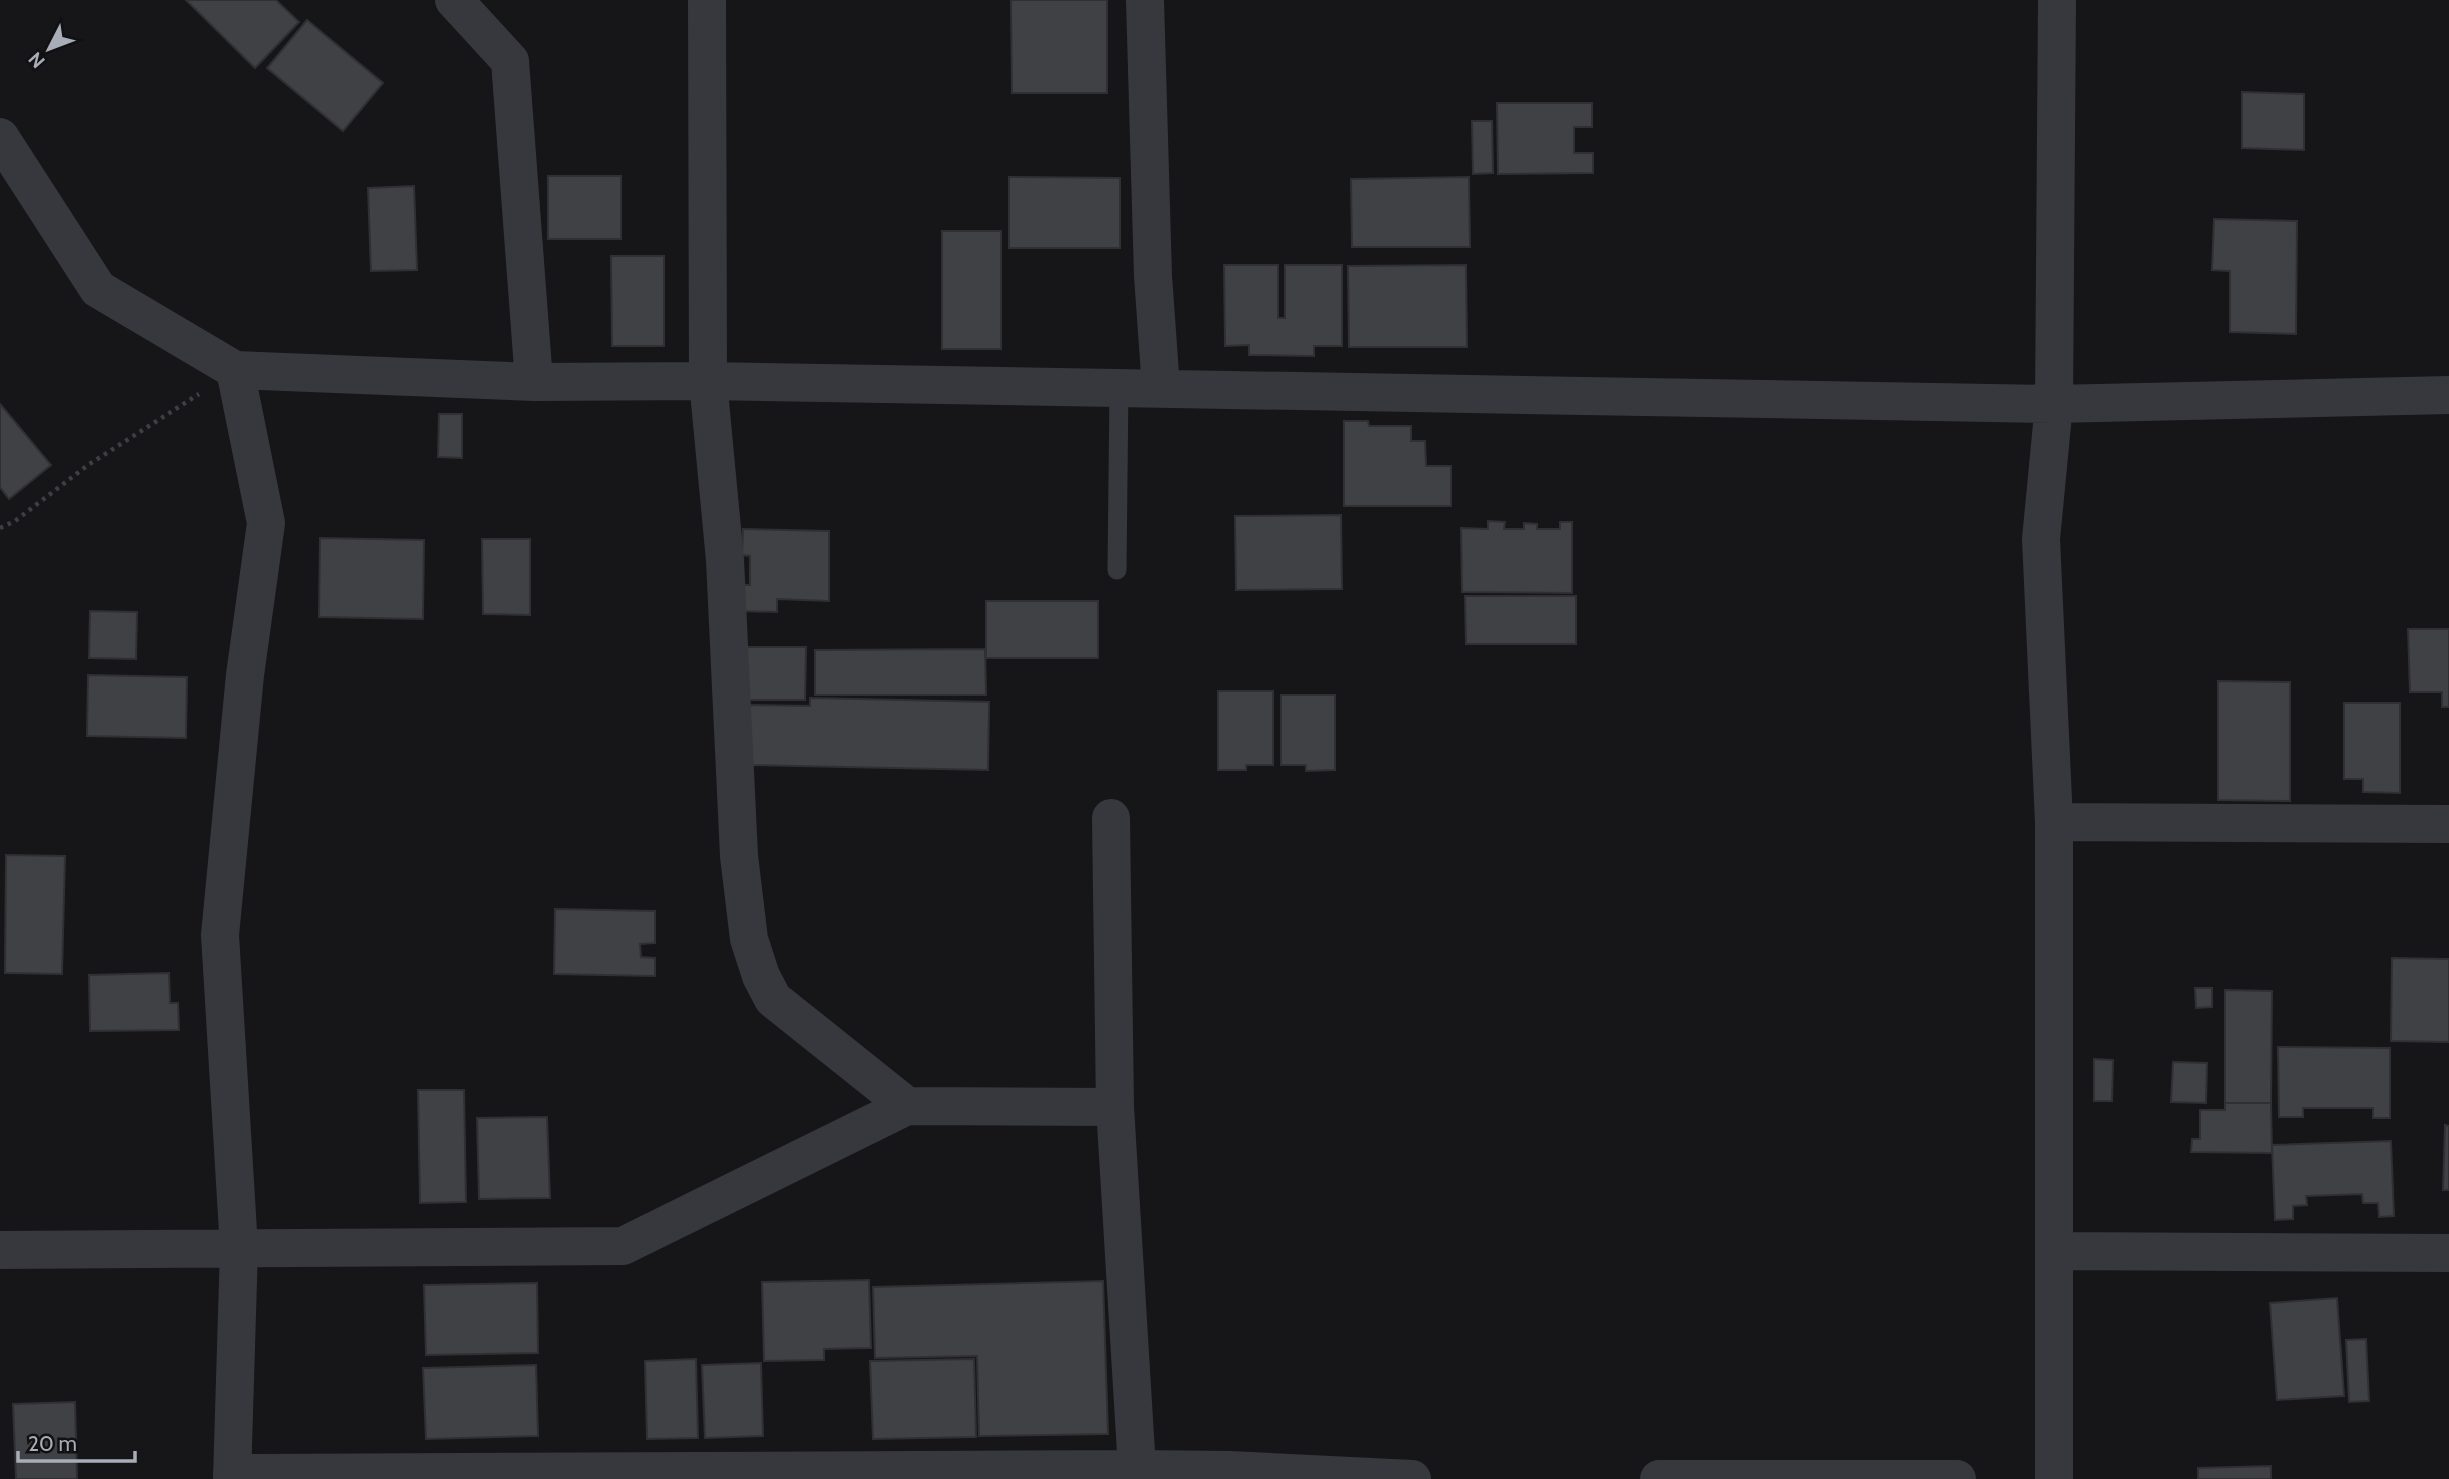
<svg xmlns="http://www.w3.org/2000/svg" width="2449" height="1479" font-family="Cabin,sans-serif">
	<style>
		.building { fill: #404145; stroke: #303034; stroke-width: 2 }
		.lines { fill: none; stroke-linecap: round; stroke-linejoin: round }
		.path { stroke: #3d3f44; stroke-width: 4.5; stroke-dasharray: 3.5 5; stroke-linecap: butt }
		.lane { stroke: #37383d; stroke-width: 19 }
		.street { stroke: #37383d; stroke-width: 38 }
	</style>
	<rect width="100%" height="100%" fill="#161618"/>
	<path class="building" d="M186,0H276L299,22L255,68Z
		M1011,0H1107V93H1012Z
		M307,20L383,83L343,131L267,68Z
		M2242,92L2304,94V150L2242,148Z
		M1497,103H1592V127H1574V153H1593V173L1498,174Z
		M1472,121H1492L1493,173L1473,174Z
		M548,176H621V239H548Z
		M1009,177L1120,178V248H1009Z
		M1469,177L1470,247H1352L1351,179Z
		M414,186L417,270L371,271L368,188Z
		M2214,219L2297,221L2296,334L2230,332V271L2212,270Z
		M942,231H1001V349H942Z
		M611,256H664V346H612Z
		M1224,265H1278V318H1285V265H1342V346H1314V356L1249,355V345L1225,346Z
		M1466,265L1467,347H1349L1348,266Z
		M0,404L51,465L9,499L0,487Z
		M439,414H462V458L438,457Z
		M1344,421H1368L1369,426H1411V441H1425L1426,466H1451V506H1344Z
		M1341,515L1342,589L1236,590L1235,516Z
		M1488,521L1505,522L1504,529H1524V523L1537,524V529H1560V522H1572V593L1462,592L1461,528L1488,529Z
		M743,529L829,531V601L777,599V612L742,611V585H750V556L742,555Z
		M320,538L424,540L423,619L319,617Z
		M482,539H530V615L483,614Z
		M1465,596H1576V644H1466Z
		M986,601H1098V658H986Z
		M90,611L137,612L136,659L89,658Z
		M2408,629H2449V707H2442V692H2410Z
		M743,647H806L805,700H743Z
		M985,649L986,695H815V650Z
		M88,675L187,677L186,738L87,736Z
		M2218,681L2290,682V801L2218,800Z
		M1218,691H1273V765H1246V770H1218Z
		M1281,695H1335V770L1306,771V765H1281Z
		M810,698L989,702L988,770L746,765L747,705L810,706Z
		M2344,703H2400V793L2363,792V779H2344Z
		M6,855L65,856L62,974L5,973Z
		M555,909L655,911V943L640,944L641,957L655,958V976L554,974Z
		M2392,958L2449,959V1042L2391,1041Z
		M169,973L170,1003H178L179,1030L90,1031L89,975Z
		M2195,988H2212V1007L2196,1008Z
		M2225,990L2272,991L2271,1103H2225Z
		M2278,1047L2390,1048V1118H2373V1108H2303V1117H2279Z
		M2094,1059L2113,1060L2112,1101H2094Z
		M2173,1062L2207,1063L2206,1103L2171,1102Z
		M418,1090H464L466,1202L420,1203Z
		M2225,1103H2271L2272,1153L2191,1152L2192,1139H2200V1110H2225Z
		M547,1117L550,1198L479,1199L477,1118Z
		M2445,1125L2449,1126V1190H2443Z
		M2391,1141L2394,1216L2379,1217L2378,1203H2363L2362,1194L2306,1196L2307,1205L2293,1206V1219L2275,1220L2272,1145Z
		M869,1280L871,1348L824,1349V1360L764,1361L762,1282Z
		M1103,1281L1108,1434L979,1436L977,1356L875,1358L873,1287Z
		M537,1283L538,1353L426,1355L424,1285Z
		M2337,1298L2344,1396L2277,1400L2270,1303Z
		M2366,1339L2369,1401L2349,1402L2346,1340Z
		M696,1359L698,1438L647,1439L645,1361Z
		M974,1359L976,1437L873,1439L870,1361Z
		M761,1363L763,1436L705,1438L702,1365Z
		M536,1365L538,1436L426,1439L423,1368Z
		M75,1402L77,1479H16L13,1404Z
		M2271,1466V1479H2198V1468Z"/>
	<g class="lines">
		<path class="path" d="M0,528L15,521L88,465L199,394"/>
		<path class="lane" d="M1117,570L1119,388"/>
		<path class="street" d="M454,0L510,61L534,382
			M707,0L708,381L725,560L739,856L749,939L761,976L773,999L907,1106L1115,1107
			M1145,0L1153,276L1161,388
			M0,137L98,289L235,370L534,382L708,381L2054,404L2449,395
			M1111,818L1115,1107L1137,1469L1141,1479
			M2054,822L2449,824
			M0,1250L623,1246L907,1106
			M2055,1251L2449,1253
			M232,1473L1137,1469L1230,1470L1412,1479
			M232,1479L239,1248L220,935L245,675L266,523L235,370
			M1659,1479H1957
			M2054,1479V822L2041,539L2054,404L2057,0"/>
	</g>
	<g transform="translate(49 49) rotate(228)" stroke="#111113" stroke-width="5" paint-order="stroke">
	<path d="M0-5L12 26L0 18L-12 26Z" fill="#a8adb8"/>
	<text y="-10" font-size="19" font-weight="bold" text-anchor="middle" fill="#a8adb8">N</text>
	</g>
	<path d="M18 1451v10h117v-10" fill="none" stroke="#a8adb8" stroke-width="3.5"/>
	<text x="28" y="1451" font-size="21" fill="#a8adb8" stroke="#111113" stroke-width="5" paint-order="stroke">20 m</text>
</svg>
